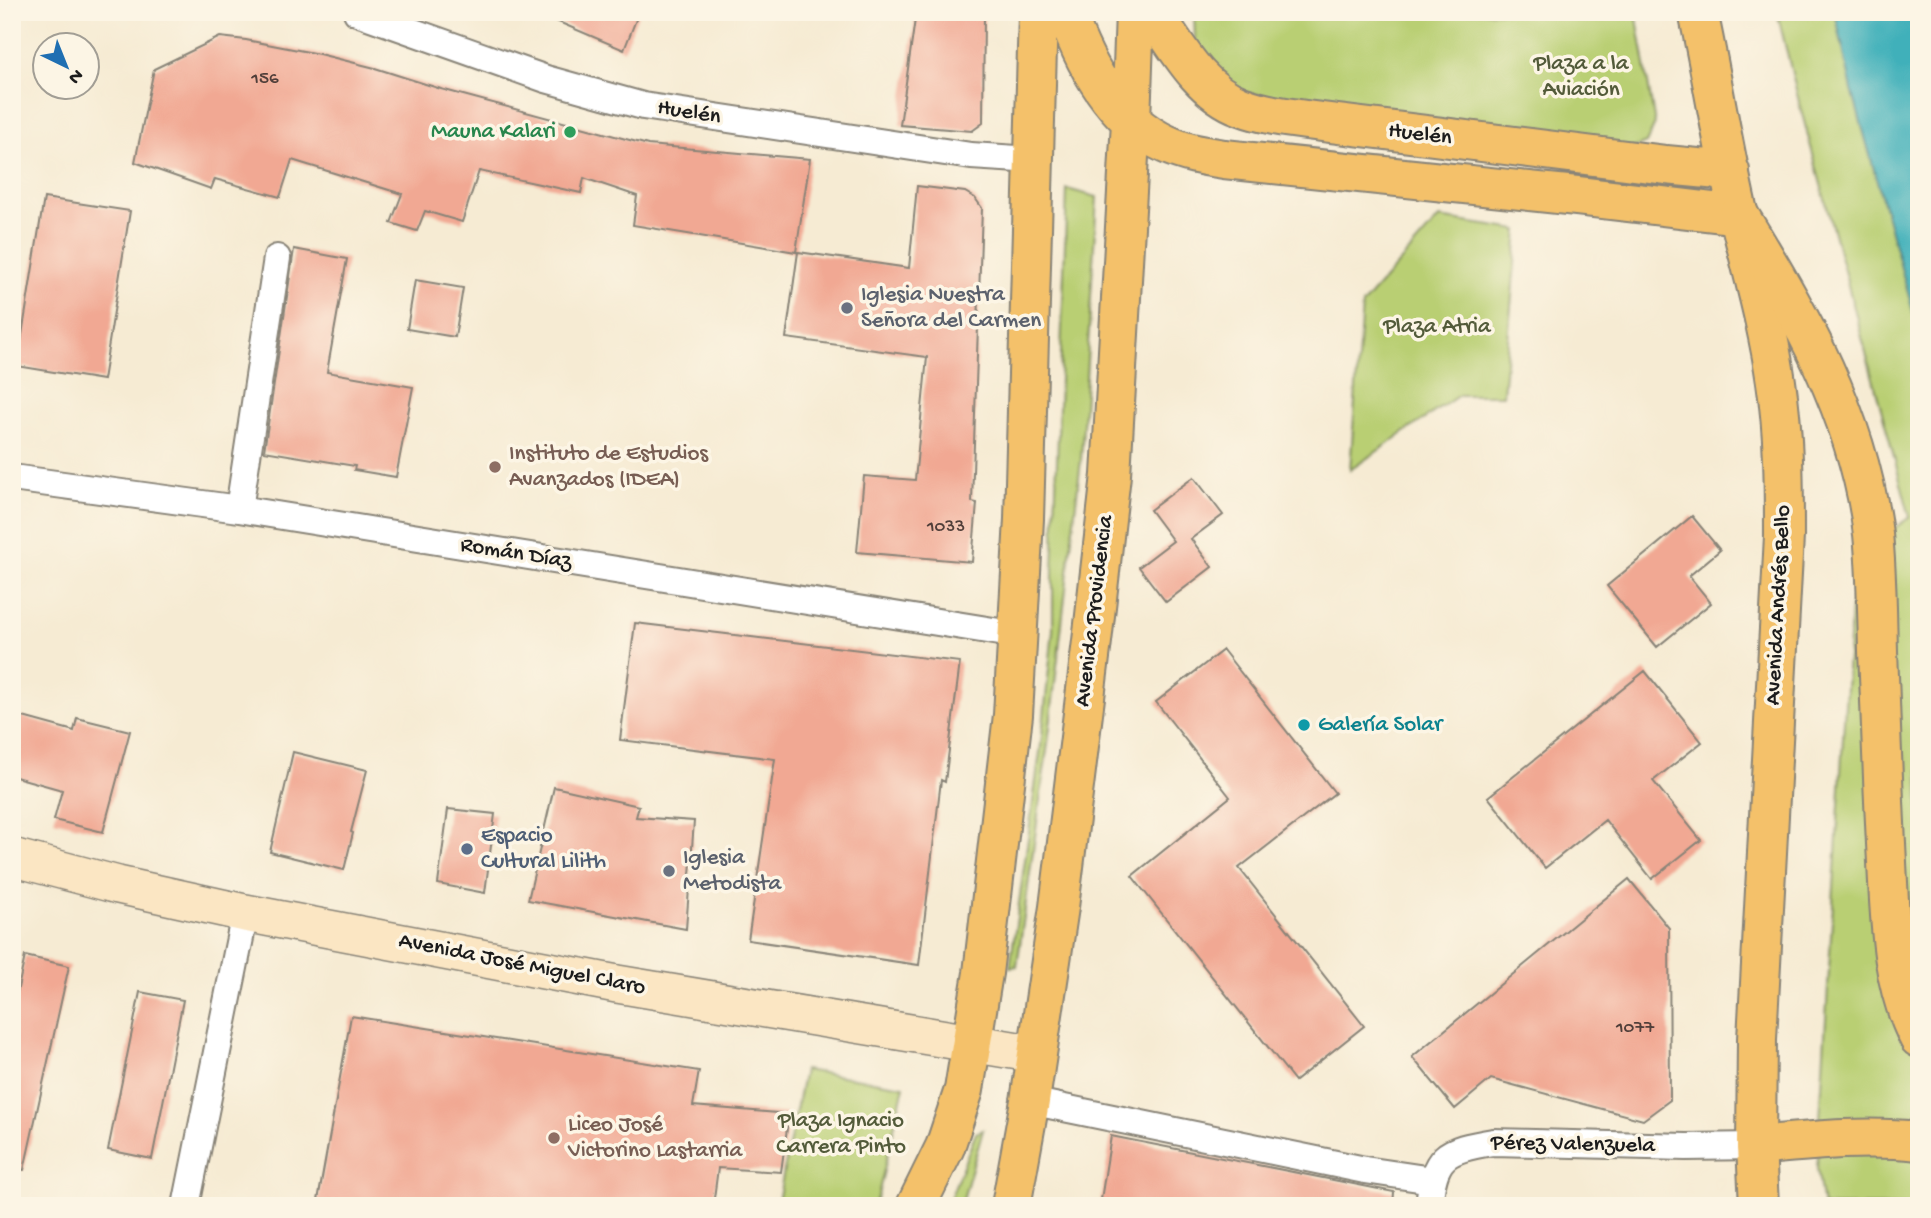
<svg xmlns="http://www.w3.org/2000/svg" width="1931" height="1218" font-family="'Gochi Hand',sans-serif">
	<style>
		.green { fill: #b9cf73; stroke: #6a7648; stroke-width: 2 }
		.water { fill: #40b0ba; stroke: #2e666b; stroke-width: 2 }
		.building { fill: #f1a893 }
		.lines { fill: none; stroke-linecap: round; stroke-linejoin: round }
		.street-casing { stroke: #898478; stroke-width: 30 }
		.secondary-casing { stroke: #898478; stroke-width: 40 }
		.primary-casing { stroke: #898478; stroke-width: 42 }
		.highway-casing { stroke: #898478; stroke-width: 42 }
		.street { stroke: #fff; stroke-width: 26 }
		.secondary { stroke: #fbe6c3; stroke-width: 37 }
		.primary { stroke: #f4c16a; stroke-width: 38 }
		.highway { stroke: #f4c16a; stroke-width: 38 }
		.leisure-dot { fill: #2e9e5b; stroke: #fcf5e5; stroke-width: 2.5 }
		.worship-dot { fill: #6b7280; stroke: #fcf5e5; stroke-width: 2.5 }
		.education-dot { fill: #8d6e63; stroke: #fcf5e5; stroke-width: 2.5 }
		.culture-dot { fill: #0f9aa8; stroke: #fcf5e5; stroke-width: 2.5 }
		.service-dot { fill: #5c6f8a; stroke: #fcf5e5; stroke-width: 2.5 }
		.labels { text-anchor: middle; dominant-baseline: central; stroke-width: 7; stroke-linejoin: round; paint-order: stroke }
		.number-label { font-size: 19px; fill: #513f3a }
		.park-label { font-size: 23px; fill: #535b3a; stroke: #fcf5e5 }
		.street-label { font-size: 23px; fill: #1c1c1c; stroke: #fcf5e5 }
		.leisure-label { font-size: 23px; fill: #27864d; stroke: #fcf5e5; text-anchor: end }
		.worship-label { font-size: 23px; fill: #5b616d; stroke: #fcf5e5; text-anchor: start }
		.education-label { font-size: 23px; fill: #785e54; stroke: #fcf5e5; text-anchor: start }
		.culture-label { font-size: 23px; fill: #0d838f; stroke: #fcf5e5; text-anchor: start }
		.service-label { font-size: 23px; fill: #4e5e75; stroke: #fcf5e5; text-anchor: start }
	</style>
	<rect width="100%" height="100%" fill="#fcf5e5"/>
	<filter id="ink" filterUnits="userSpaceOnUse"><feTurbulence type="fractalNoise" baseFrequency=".0143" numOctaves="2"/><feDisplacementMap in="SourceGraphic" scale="14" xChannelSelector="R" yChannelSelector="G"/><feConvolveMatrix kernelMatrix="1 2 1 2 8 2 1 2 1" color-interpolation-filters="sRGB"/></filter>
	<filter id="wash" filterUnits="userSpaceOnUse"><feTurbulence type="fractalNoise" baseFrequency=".00686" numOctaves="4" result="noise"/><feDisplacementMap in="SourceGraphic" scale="28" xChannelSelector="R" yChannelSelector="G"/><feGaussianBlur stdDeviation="1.57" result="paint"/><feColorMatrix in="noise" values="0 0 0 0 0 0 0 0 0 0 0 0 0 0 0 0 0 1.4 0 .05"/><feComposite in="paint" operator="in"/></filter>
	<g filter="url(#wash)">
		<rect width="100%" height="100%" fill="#f6ebd3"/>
		<path class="green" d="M1194,12H1636L1655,124L1646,143L1634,148L1232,91L1195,41Z
			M1777,12H1919V1206H1823L1817,1168L1854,556L1910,517L1800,106Z
			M1067,189L1097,197L1081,460L1048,743L1017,966L1010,967L1041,745L1053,630V571Z
			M1439,218L1518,230L1503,395H1459L1350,470L1362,305Z
			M804,1070L904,1086L878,1195L873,1206H777Z
			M983,1130L961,1206H947L976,1133Z"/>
		<path class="water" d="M1835,12H1919V333L1852,90Z"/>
		<g id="blocks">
			<path class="building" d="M535,12H639L624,50Z
				M916,12H984L983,123L972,131L900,125Z
				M220,37L246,40L319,54L375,68L441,89L648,145L810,159L796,252L633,225L637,196L584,178L581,193L479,171L462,222L425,211L417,231L391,223L402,194L292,160L280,197L215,179L211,189L135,162L154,69Z
				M917,186L965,192L975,198L982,208L972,502L977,503L972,562L857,552L864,476L915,480L927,357L786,338L798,252L909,268Z
				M44,198L130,211L103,380L17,366Z
				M294,249L347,259L327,372L413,387L396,477L354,470L355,466L264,451Z
				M415,280L463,288L455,337L407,329Z
				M1194,477L1223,515L1191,539L1212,567L1166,602L1139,567L1173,541L1150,510Z
				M1692,516L1720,550L1689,576L1711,603L1657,647L1607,586Z
				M635,623L960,662L945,782L941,780L919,965L748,940L775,759L620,740Z
				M1223,650L1335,793L1239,868L1364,1026L1295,1081L1132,876L1230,797L1156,702Z
				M1645,671L1702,742L1653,781L1701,840L1652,879L1605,820L1545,868L1488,797Z
				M12,714L74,731L77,718L130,731L103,832L54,820L62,790L12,776Z
				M293,752L367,770L351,832L353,833L344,870L270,852Z
				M554,787L639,806L636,817L694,821L686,929L528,900Z
				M448,809L495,814L485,893L438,884Z
				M1629,879L1669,928L1670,1100L1643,1120L1491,1079L1455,1109L1412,1057Z
				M25,956L69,966L24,1170L12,1169V1016Z
				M140,992L183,1000L152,1159L108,1150Z
				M351,1016L699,1071L693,1106L789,1114L781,1172L718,1168L713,1206H317Z
				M1111,1136L1394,1192L1393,1206H1100Z"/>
		</g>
	</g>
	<g filter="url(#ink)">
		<use href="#blocks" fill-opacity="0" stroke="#898478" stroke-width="2"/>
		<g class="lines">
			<g class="street-casing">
				<path id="street" d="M357,12L546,79L643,106L971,156L1034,160
					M12,478L239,509L1018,635
					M239,509L277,258
					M1030,1101L1365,1170L1432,1180
					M186,1206L245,913
					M1429,1206C1434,1155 1444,1150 1493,1142L1686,1147L1756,1146"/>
			</g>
			<g class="secondary-casing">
				<path id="secondary" d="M12,857L118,885L245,913L617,984L1036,1054"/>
			</g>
			<g class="primary-casing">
				<path id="primary" d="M1066,12C1084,64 1114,120 1166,144C1185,153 1204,156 1224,159L1577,196L1739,215
					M1153,12C1177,47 1200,91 1241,106C1262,114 1284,117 1306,120L1666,165L1730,171
					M1698,12C1713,80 1723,149 1739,216C1752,271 1768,326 1776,382C1784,434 1784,485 1784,536L1757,1039L1756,1146L1759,1206
					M916,1206L945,1147L964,1090L983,973L1013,715L1024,519L1038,12
					M1011,1206L1030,1101L1059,907L1093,633L1111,475L1131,121L1135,12"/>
			</g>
			<g class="highway-casing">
				<path id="highway" d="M1739,215C1800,313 1859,417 1873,534C1877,573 1877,612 1878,651C1881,721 1883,792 1887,862C1890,922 1891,984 1919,1038
					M1756,1146C1810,1141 1864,1135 1919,1141"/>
			</g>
			<use href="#street" class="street"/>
			<use href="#secondary" class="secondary"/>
			<use href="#primary" class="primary"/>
			<use href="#highway" class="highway"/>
		</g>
	</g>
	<circle class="leisure-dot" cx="570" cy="132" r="7"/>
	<g class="worship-dot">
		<circle cx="847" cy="308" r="7"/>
		<circle cx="669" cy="871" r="7"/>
	</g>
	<g class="education-dot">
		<circle cx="495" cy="467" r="7"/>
		<circle cx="554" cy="1138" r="7"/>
	</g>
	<circle class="culture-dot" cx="1304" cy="725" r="7"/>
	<circle class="service-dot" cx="467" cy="849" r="7"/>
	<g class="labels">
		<g class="number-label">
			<text x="265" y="79">156</text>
			<text x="946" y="527">1033</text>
			<text x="1635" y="1028">1077</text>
		</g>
		<g class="park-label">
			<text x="1581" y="64">Plaza a la<tspan x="1581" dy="26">Aviación</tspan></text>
			<text x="1437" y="327">Plaza Atria</text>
			<text x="841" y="1121">Plaza Ignacio<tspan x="841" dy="26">Carrera Pinto</tspan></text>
		</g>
		<g class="street-label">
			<text transform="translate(689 113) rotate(9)">Huelén</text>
			<text transform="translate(1420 135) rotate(7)">Huelén</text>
			<text transform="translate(516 554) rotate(9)">Román Díaz</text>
			<text transform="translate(1779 605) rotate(-87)">Avenida Andrés Bello</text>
			<text transform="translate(1095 611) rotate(-83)">Avenida Providencia</text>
			<text transform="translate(522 965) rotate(11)">Avenida José Miguel Claro</text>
			<text transform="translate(1573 1145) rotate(1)">Pérez Valenzuela</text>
		</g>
		<g class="leisure-label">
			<text x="556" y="132">Mauna Kalari</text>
		</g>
		<g class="worship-label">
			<text x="861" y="295">Iglesia Nuestra<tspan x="861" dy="26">Señora del Carmen</tspan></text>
			<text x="683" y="858">Iglesia<tspan x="683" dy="26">Metodista</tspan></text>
		</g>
		<g class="education-label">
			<text x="509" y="454">Instituto de Estudios<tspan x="509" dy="26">Avanzados (IDEA)</tspan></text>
			<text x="568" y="1125">Liceo José<tspan x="568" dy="26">Victorino Lastarria</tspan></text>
		</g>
		<g class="culture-label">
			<text x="1318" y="725">Galería Solar</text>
		</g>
		<g class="service-label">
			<text x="481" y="836">Espacio<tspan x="481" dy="26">Cultural Lilith</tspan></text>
		</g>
	</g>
	<rect width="1931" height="1218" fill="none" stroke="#fcf5e5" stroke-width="42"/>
	<g transform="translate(66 66) rotate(137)"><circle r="33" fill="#fcf5e5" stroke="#a29e95" stroke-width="2"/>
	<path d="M0-5L12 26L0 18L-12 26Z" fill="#1f6fb2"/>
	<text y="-10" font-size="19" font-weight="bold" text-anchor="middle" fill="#1c1c1c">N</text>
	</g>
</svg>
